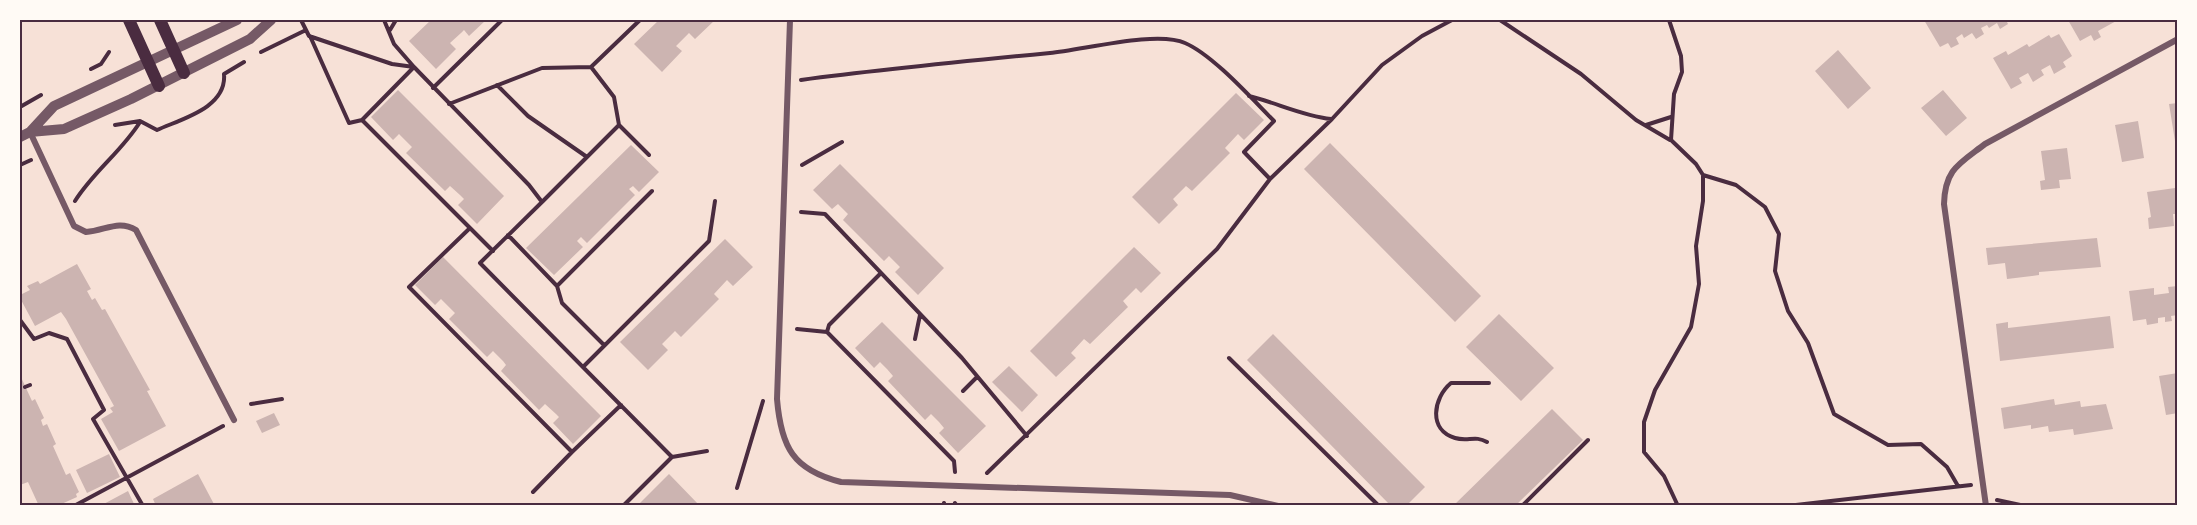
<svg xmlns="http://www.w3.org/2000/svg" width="2197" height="525" font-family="'Alegreya Sans',sans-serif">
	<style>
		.building { fill: #ccb4b1 }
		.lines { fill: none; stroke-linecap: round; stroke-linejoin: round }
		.path { stroke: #4a2c40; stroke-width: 4 }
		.minor { stroke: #755966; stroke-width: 6 }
		.tertiary { stroke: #755966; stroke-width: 10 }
		.secondary { stroke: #4a2c40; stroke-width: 12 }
		.neatline { fill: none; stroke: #4a2c40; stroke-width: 2 }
	</style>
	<rect width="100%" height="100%" fill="#f7e1d7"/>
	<path class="building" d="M431,20H486L469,36L464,30L461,33L450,43L456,49L436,69L409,41Z
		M659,20H715L695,39L689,33L676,46L682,51L662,72L634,44Z
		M1924,20H2006L2008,24L2000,29L1997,23L1989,28L1987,25L1981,28L1984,34L1976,39L1972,33L1964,38L1962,34L1956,38L1959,44L1951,48L1948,43L1940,47Z
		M2068,20H2118L2098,31L2101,37L2094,41L2091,35L2080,41Z
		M2059,34L2072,56L2063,62L2066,67L2054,74L2050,65L2041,70L2044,75L2033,82L2028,73L2019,78L2022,83L2011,89L1993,58L2006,51L2008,55L2027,44L2029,47L2049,35L2051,38Z
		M1838,50L1871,88L1848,109L1815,71Z
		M398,90L504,196L477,224L458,205L464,199L460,195L450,186L445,191L406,153L412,147L399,134L393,140L371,117Z
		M1943,90L1967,118L1946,136L1921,108Z
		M1236,93L1264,120L1244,140L1238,134L1225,148L1230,153L1192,191L1186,186L1173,199L1178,205L1159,224L1132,197Z
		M2178,103V141H2175L2169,104Z
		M2138,121L2144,158L2122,162L2115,125Z
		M1330,143L1481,296L1455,322L1304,169Z
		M631,145L659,172L639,192L633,186L629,189L635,195L587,243L581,237L577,241L583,247L554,275L526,248Z
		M2067,148L2071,179L2059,180L2060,188L2041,190L2040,181L2045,180L2041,151Z
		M840,164L944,268L918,295L895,272L900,267L889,256L884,261L843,220L848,214L838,204L832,209L813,190Z
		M2175,188L2178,214H2173L2174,226L2149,229L2148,218L2151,217L2147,192Z
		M2097,238L2101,267L2039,272V275L2007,279L2005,263L1988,265L1986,248Z
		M725,239L753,267L733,286L727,280L714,294L719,299L681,337L675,331L662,344L668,350L648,370L620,342Z
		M1134,247L1161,273L1141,293L1136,288L1123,301L1128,307L1090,344L1084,339L1071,353L1076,358L1056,377L1030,351Z
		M443,257L601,416L573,444L553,423L559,417L556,414L545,404L539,410L501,371L506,365L503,361L493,351L487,357L449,319L455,313L441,299L435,305L415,285Z
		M77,264L91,289L87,291L92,300L95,298L102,310L105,309L150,390L147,391L166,426L119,451L101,419L113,412L110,408L114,406L66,319L61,312L35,326L20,298V295L30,290L27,286L38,281L40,284Z
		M2178,286V315L2171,316L2172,321L2165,322V317L2158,318V323L2147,325L2146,319L2133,321L2129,291L2154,288V295L2169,293L2168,287Z
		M1499,314L1554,368L1521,401L1466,347Z
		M2110,316L2114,348L2000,361L1996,324L2008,322V328Z
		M882,322L986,426L958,453L939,433L944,428L939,422L931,414L925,420L888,381L893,376L887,369L880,362L874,368L855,348Z
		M1273,334L1425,487L1406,506H1391L1247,360Z
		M1009,366L1038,395L1022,412L992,382Z
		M2178,373V413L2166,415L2159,376Z
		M20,375L32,401L35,399L44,418L41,420L43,426L47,424L56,444L53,446L66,475L70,473L79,492L76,494L77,497L57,506H39L28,482L20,485Z
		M2054,399L2055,405L2080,401L2081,407L2106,404L2113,429L2074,435L2073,429L2049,432L2048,426L2031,429V425L2004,429L2001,408Z
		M1552,409L1583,440L1515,506H1453Z
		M274,413L280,425L262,433L256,421Z
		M109,454L120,477L87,493L76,470Z
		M198,474L215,506H156L153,499Z
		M669,474L700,506H637Z
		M128,491L135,506H100Z"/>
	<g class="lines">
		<path class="path" d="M301,20L309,36L392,64L414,67L529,185L542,202L480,263L672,457
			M1500,20L1581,74L1636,120L1670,140
			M1669,20L1681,56L1682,72L1674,94L1671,140L1696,164L1703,175V201L1696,246L1699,284L1691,327L1655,390L1644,422V452L1664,476L1678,506
			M390,30L396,20
			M310,36L349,123L362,120L414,67L394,44L384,20
			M261,52L306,30
			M91,69L101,64L109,52
			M801,80C884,69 967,61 1050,53C1083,50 1157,30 1185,43C1213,55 1252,99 1274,121L1244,152L1270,179
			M497,85L528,116L587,157
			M433,88L502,20
			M1249,96C1277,103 1303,116 1331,119
			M449,104L542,68L591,67
			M20,107L41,95
			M362,120L493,251
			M115,125L140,121L157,130C181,119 227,108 224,74L244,62
			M619,125L614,97L591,67L640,20
			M1646,125L1671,117
			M20,165L31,160
			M802,165L842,142
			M1703,175L1736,185L1765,207L1779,234L1775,271L1788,311L1808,343L1834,414L1888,445L1921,444L1947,467L1958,486
			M75,201C94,171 122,151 140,122
			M542,202L619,125L649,155
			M801,212L825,214L962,358L1027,436
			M470,228L409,287L572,452L533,492
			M508,235L557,286L652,191
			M881,273L829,325L827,332L954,461L955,472
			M557,286L562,303L604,345
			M20,320L34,339L49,333L67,339L104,410L93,419L143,506
			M797,329L827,332
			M915,339L920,315
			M1229,358L1379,506
			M583,367L709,241L715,201
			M25,387L30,385
			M963,391L977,377
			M251,404L282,399
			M1487,442C1475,435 1468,442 1455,438C1428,430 1433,398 1451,383H1489
			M572,452L621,405
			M672,457L707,451
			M987,473L1217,249L1270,179L1332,119L1382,65L1422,36L1452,20
			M737,488L763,401
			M1997,500L2025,506
			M955,503L957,506
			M74,506L223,426
			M623,506L672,457
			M943,506L944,503
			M1004,506V505
			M1522,506L1588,440
			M1787,506L1971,485"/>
		<path class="minor" d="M790,20L777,399C781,447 793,470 841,482L1230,495L1278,506
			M30,132L74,226L86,232C105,231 118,219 136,230L234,420
			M1986,506L1944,204C1945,169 1959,164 1985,144L2178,39"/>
		<path class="tertiary" d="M30,132L64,129L131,99L250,39L271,20
			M20,137L30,132L54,106L237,20"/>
		<path class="secondary" d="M129,20L159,86
			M160,20L184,73"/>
	</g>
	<rect width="2197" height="525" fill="none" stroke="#fffaf5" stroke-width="42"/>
	<rect x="21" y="21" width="2155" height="483" class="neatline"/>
</svg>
